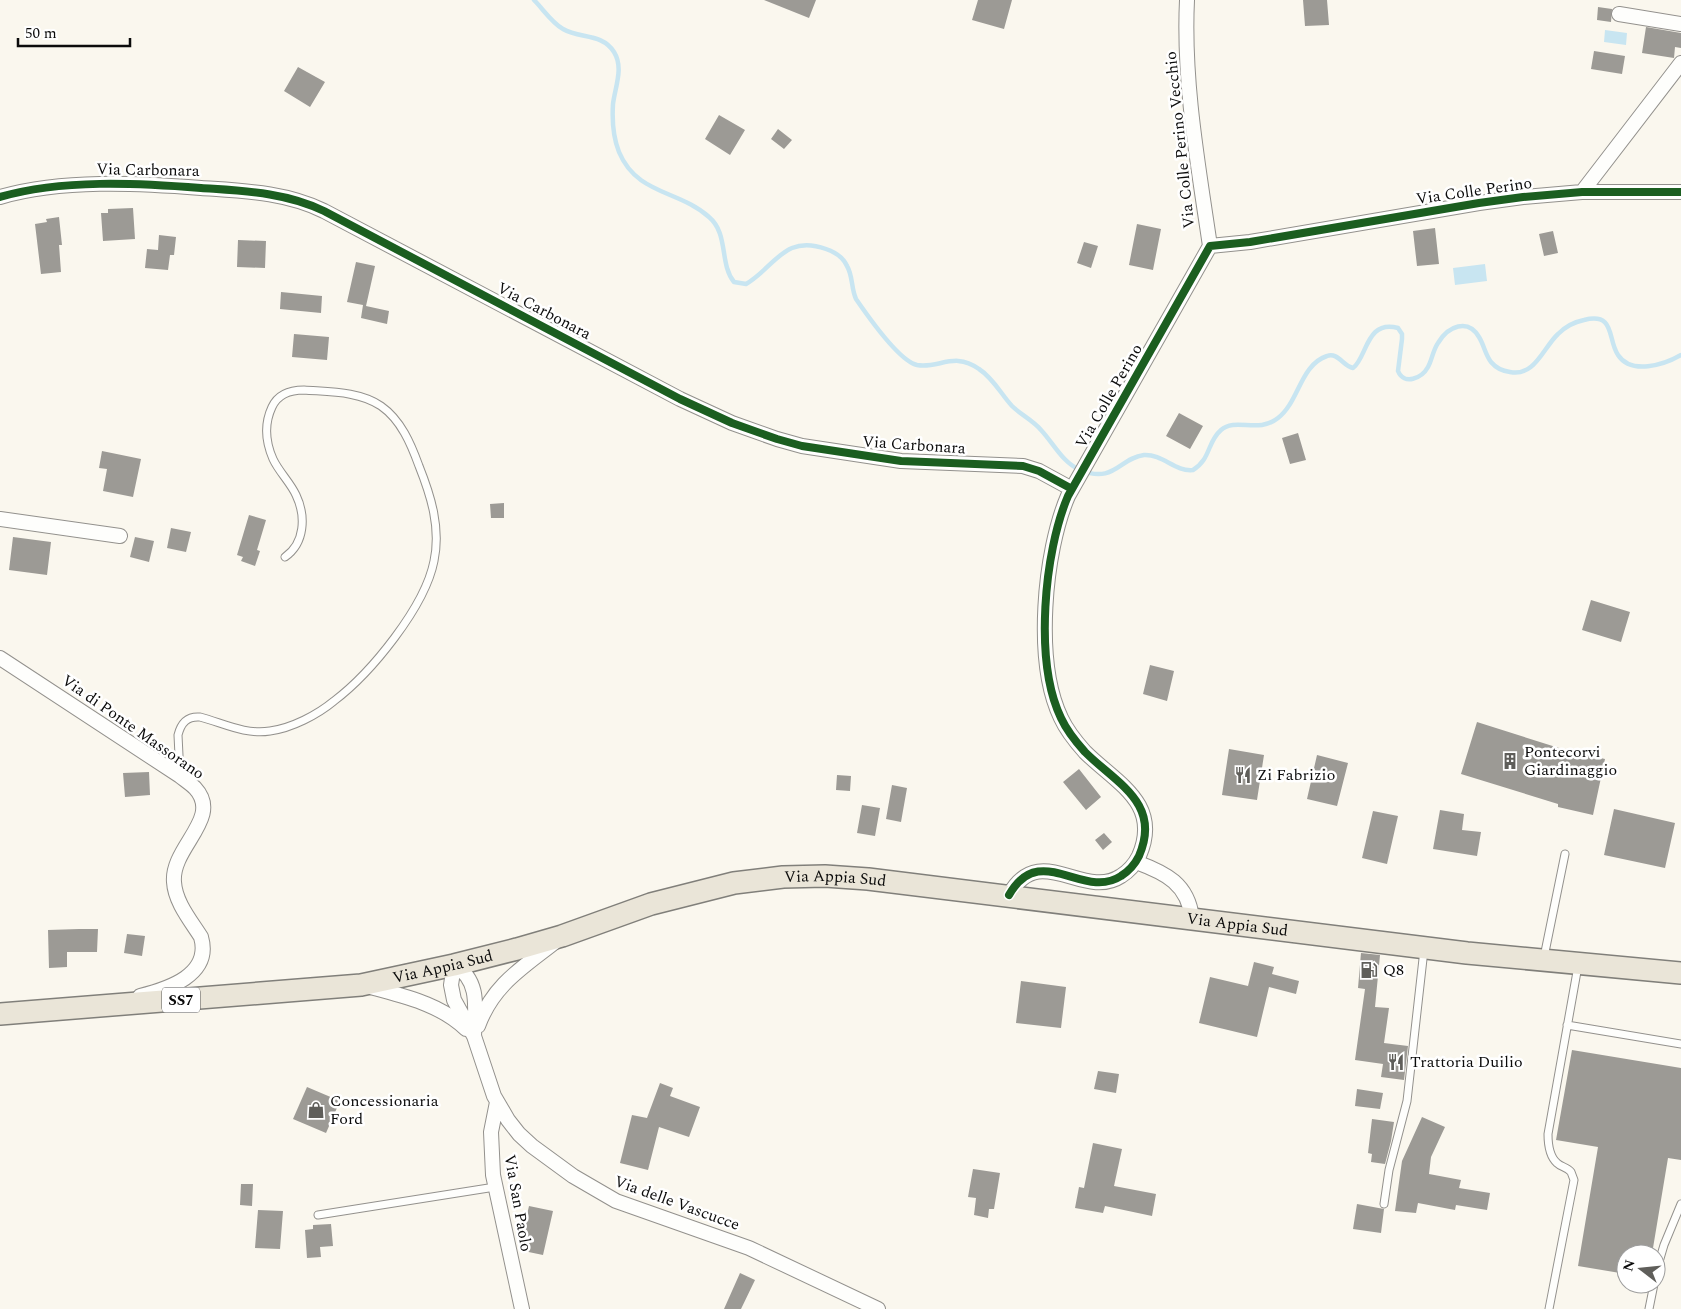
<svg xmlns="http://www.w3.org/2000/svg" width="1681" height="1309" font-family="Spectral,serif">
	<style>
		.water { fill: #c8e5f1 }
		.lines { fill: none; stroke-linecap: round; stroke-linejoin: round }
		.stream { stroke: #c8e5f1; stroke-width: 4.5 }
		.building { fill: #9c9a95 }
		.lane-casing { stroke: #93918d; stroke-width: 9 }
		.street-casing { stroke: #93918d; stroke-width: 16 }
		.primary-casing { stroke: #807f7a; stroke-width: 24 }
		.lane { stroke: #fefefc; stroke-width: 7 }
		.street { stroke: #fefefc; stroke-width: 14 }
		.primary { stroke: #eae5d8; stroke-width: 21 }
		.cycleway-casing { stroke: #fff; stroke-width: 11 }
		.cycleway { stroke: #1b5e20; stroke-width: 8 }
		.labels { text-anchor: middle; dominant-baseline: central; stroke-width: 5; stroke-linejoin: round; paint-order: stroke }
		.shield { fill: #fff; stroke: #545454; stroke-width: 1 }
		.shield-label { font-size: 15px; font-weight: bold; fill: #0b0b0b }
		.street-label { font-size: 16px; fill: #0b0b0b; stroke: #fff }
		.poi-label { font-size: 16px; fill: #0b0b0b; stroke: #fff; text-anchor: start }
	</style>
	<rect width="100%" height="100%" fill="#faf7ee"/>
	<path class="water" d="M1605,30L1627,33L1626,45L1604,42Z
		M1485,264L1487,281L1455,285L1453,268Z"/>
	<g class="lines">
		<path class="stream" d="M534,0C543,9 552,23 563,29C580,39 602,33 614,52C624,68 615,87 613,104C612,120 613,137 619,152C637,195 679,190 709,217C729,234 719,263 734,282L746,284C775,267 784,234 826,249C835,252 843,257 847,266C853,276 851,288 856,299C867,315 899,361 917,365C939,369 954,351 979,369C993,378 1001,394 1012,406C1021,415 1033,420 1041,430C1054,444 1062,462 1080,470C1115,484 1119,458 1144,455C1163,454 1175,472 1193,470C1211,459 1207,442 1221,430C1236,417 1258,434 1278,418C1299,402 1300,365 1327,356C1338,352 1343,366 1353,368C1367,358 1366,319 1398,328L1402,334V339L1398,371C1404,386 1422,378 1428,367C1432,360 1433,350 1438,343C1448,326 1468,318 1479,337C1484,345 1485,354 1491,362C1496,368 1502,371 1510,372C1535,377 1543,348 1558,334C1565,327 1574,322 1584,320C1616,312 1607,339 1618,355C1631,375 1664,365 1681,355"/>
	</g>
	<path class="building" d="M764,0H816L809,18Z
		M978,0H1012L1004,29L972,20Z
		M1303,0H1327L1329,25L1305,26Z
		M1598,7L1612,9L1611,22L1597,20Z
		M1646,27L1681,33V48L1675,47L1674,58L1642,53Z
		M1594,51L1625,56L1622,74L1591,69Z
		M298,67L325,82L310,107L284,91Z
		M719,115L745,130L730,155L705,139Z
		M778,129L792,140L784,149L771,139Z
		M133,208L135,239L103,241L101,213H108V209Z
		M59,217L62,245H59L61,272L41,274L35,224L47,222L46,219Z
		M1137,224L1161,229L1153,270L1129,265Z
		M1435,228L1439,264L1417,266L1413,231Z
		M1553,231L1558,253L1544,256L1539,234Z
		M159,235L176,237L174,255H170L168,270L145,268L147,249L158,250Z
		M238,240L266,241L265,268L237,267Z
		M1084,242L1098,246L1091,268L1077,263Z
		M356,262L375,266L366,306L389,311L387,324L361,318L363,305L347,302Z
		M281,292L322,296L321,313L280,309Z
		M294,334L329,337L327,360L292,357Z
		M1179,413L1203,426L1190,449L1166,436Z
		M1298,433L1306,460L1290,464L1282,438Z
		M102,451L141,459L133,497L103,491L107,469L99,468Z
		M504,503V518H491L490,504Z
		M249,515L266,520L257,550L260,551L255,566L241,561L243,557L237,555Z
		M171,528L191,532L186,552L167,548Z
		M13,537L51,542L47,575L9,570Z
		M135,537L154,541L149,562L130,557Z
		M1591,600L1630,612L1621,642L1582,630Z
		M1150,665L1174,671L1167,701L1143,694Z
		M1477,722L1559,748V749L1605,759L1593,815L1558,807V804L1461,774Z
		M1229,749L1264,755L1257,800L1222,795Z
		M1317,755L1348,763L1337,806L1307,799Z
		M1079,769L1101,797L1086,810L1063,782Z
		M149,772L150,795L125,797L123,773Z
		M837,775L851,776L850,791L836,790Z
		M892,785L907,788L901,822L886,819Z
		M862,805L880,808L875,836L857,833Z
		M1614,809L1675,823L1665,868L1604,855Z
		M1440,810L1464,814L1462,830L1481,832L1477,856L1433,849Z
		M1373,811L1398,816L1387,864L1362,858Z
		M1104,833L1112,842L1103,850L1095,840Z
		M79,929H98L97,952H67V967L49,968L48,930Z
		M127,934L145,936L142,956L124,953Z
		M1361,953L1380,955L1375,1007L1389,1008L1384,1043L1408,1046L1404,1080L1381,1077L1383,1064L1355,1060L1365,989L1358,988Z
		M1254,962L1274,967L1272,974L1299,981L1296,994L1269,987L1257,1037L1199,1023L1210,977L1248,986Z
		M1021,981L1066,987L1061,1028L1016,1023Z
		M1572,1050L1681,1068V1160L1668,1158L1652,1254H1626V1274L1578,1266L1598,1147L1556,1140Z
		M1098,1071L1119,1074L1116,1093L1094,1089Z
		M660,1083L673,1088L670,1096L700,1107L689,1137L659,1127L648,1170L620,1163L632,1115L647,1118Z
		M307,1087L340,1101L326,1133L293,1119Z
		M1357,1089L1383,1093L1380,1109L1355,1106Z
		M1422,1117L1445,1127L1431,1157L1429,1174L1461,1180L1459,1188L1490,1193L1487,1210L1456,1205L1455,1210L1418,1203L1416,1213L1395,1211L1402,1161Z
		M1372,1119L1394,1122L1391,1141L1385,1164L1371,1162L1372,1154L1368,1153Z
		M1093,1143L1122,1149L1114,1186L1156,1194L1152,1216L1105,1206L1103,1213L1075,1208L1079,1187L1084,1188Z
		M973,1169L1000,1173L994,1209H989L988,1218L974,1215L976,1198L968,1197Z
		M241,1184H253L252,1206L240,1205Z
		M1357,1204L1384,1209L1381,1233L1353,1229Z
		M529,1206L553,1211L543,1255L519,1250Z
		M258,1210L283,1211L280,1249L255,1248Z
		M331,1224L333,1246L320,1247L321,1257L307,1258L305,1230L313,1229V1225Z
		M740,1273L755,1280L741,1309H724Z"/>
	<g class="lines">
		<g class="lane-casing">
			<path id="lane" d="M180,776L178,735C181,723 187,716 200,717C223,723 245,735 270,731C292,728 317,715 334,701C371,673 425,607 434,561C441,528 431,496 419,466C411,444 401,420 381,406C359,391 329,392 304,390C290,390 278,394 272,407C264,424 266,443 273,459C279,472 290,482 296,495C306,516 305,543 285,557
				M1544,957L1565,854
				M1567,1025L1681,1044
				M1384,1204L1389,1170L1407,1101L1424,950
				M318,1215L495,1187
				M1656,1272L1664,1245L1681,1204
				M1549,1309L1574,1180L1571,1172C1567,1167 1561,1167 1557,1163C1549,1156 1548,1144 1548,1134L1578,966
				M1649,1309L1654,1284"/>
		</g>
		<g class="street-casing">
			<path id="street" d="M1187,0C1183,82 1198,164 1210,246
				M1619,14L1681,24
				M1582,192L1681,63
				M0,197C62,179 137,183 201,188C243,191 285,192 324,211L680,399L732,423L777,439L802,446L901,461L1023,466L1039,471L1072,489
				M0,519L120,536
				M0,658L180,776C185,780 191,784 195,788C223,818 171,847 174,882C175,902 191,921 201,937C212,975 168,989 140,996
				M1136,862C1166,873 1188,884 1192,918
				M1009,895C1040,840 1083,901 1121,876C1129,871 1135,864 1139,856C1162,803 1116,783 1085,752C1076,742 1067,731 1061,718C1034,662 1044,552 1068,496L1210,246L1250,242L1479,203L1523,197L1582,192H1681
				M367,986C402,996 439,1003 466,1029
				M478,1026C493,985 522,968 555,942
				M474,1036C475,1010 481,980 454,965L451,985L454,1000L474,1036L494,1096L508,1120L519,1134L532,1146L573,1176L616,1201L749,1248L878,1309
				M497,1102L491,1132L493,1175L522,1309"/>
		</g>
		<g class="primary-casing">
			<g id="primary">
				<path id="s1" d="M0,1014L361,985L454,965L517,949L562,936L651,904L734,883L783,877L825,876L868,879L1467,953L1681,973"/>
			</g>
		</g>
		<use href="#lane" class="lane"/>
		<use href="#street" class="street"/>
		<use href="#primary" class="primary"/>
		<g class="cycleway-casing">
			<path id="cycleway" d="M0,197C62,179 137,183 201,188C243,191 285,192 324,211L680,399L732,423L777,439L802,446L901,461L1023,466L1039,471L1072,489
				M1009,895C1040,840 1083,901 1121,876C1129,871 1135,864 1139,856C1162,803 1116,783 1085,752C1076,742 1067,731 1061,718C1034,662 1044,552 1068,496L1210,246L1250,242L1479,203L1523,197L1582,192H1681"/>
		</g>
		<use href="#cycleway" class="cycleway"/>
	</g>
	<defs>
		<g id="building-bare" transform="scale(1.35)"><path d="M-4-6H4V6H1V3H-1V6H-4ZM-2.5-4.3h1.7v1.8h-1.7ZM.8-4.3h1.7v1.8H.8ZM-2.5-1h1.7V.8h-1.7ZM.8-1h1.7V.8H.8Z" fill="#5f5e5a" stroke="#fff" stroke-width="2.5" paint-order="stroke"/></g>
		<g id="restaurant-bare" transform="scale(1.35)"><path d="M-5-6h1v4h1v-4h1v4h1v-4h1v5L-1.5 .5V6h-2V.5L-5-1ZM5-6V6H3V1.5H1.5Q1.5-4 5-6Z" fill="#5f5e5a" stroke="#fff" stroke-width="2.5" paint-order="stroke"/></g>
		<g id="fuel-bare" transform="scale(1.35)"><path d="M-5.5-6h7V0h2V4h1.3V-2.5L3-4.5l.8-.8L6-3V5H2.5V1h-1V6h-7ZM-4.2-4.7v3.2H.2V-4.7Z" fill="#5f5e5a" stroke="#fff" stroke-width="2.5" paint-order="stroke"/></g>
		<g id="shop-bare" transform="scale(1.35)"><path d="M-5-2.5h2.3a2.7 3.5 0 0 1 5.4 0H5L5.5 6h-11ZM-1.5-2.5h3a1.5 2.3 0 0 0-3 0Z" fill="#5f5e5a" stroke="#fff" stroke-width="2.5" paint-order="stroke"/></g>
	</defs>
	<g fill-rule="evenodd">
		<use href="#building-bare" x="1510" y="761"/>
		<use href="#restaurant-bare" x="1243" y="775"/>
		<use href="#fuel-bare" x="1369" y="970"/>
		<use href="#restaurant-bare" x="1396" y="1062"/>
		<use href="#shop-bare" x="316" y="1110"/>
	</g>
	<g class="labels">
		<rect class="shield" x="162" y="987.5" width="38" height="25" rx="4"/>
		<g class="shield-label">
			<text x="181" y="1000">SS7</text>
		</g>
		<g class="street-label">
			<text transform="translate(1180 140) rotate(-96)">Via Colle Perino Vecchio</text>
			<text transform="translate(148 170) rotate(1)">Via Carbonara</text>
			<text transform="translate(1474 191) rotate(-8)">Via Colle Perino</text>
			<text transform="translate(544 311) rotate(28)">Via Carbonara</text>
			<text transform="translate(1109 396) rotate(-60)">Via Colle Perino</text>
			<text transform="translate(914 445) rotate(4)">Via Carbonara</text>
			<text transform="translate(133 727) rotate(35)">Via di Ponte Massorano</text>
			<text stroke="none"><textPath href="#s1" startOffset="851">Via Appia Sud</textPath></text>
			<text stroke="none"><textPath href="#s1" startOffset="1256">Via Appia Sud</textPath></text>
			<text stroke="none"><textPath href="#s1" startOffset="446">Via Appia Sud</textPath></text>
			<text transform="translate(518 1203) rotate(80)">Via San Paolo</text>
			<text transform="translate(677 1203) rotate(20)">Via delle Vascucce</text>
		</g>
		<g class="poi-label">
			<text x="1524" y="752">Pontecorvi<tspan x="1524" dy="18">Giardinaggio</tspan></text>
			<text x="1257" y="775">Zi Fabrizio</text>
			<text x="1383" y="970">Q8</text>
			<text x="1410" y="1062">Trattoria Duilio</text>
			<text x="330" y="1101">Concessionaria<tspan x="330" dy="18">Ford</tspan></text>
		</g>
	</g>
	<g transform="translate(1641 1269) rotate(286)"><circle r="24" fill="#ffffff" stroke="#9d9d9d"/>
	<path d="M0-4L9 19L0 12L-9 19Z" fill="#5f5e5a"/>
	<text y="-8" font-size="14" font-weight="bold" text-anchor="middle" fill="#0b0b0b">N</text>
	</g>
	<path d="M18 38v8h112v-8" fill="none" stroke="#0b0b0b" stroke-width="2.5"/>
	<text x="25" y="38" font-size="15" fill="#0b0b0b" stroke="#ffffff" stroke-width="4" paint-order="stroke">50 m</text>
</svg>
